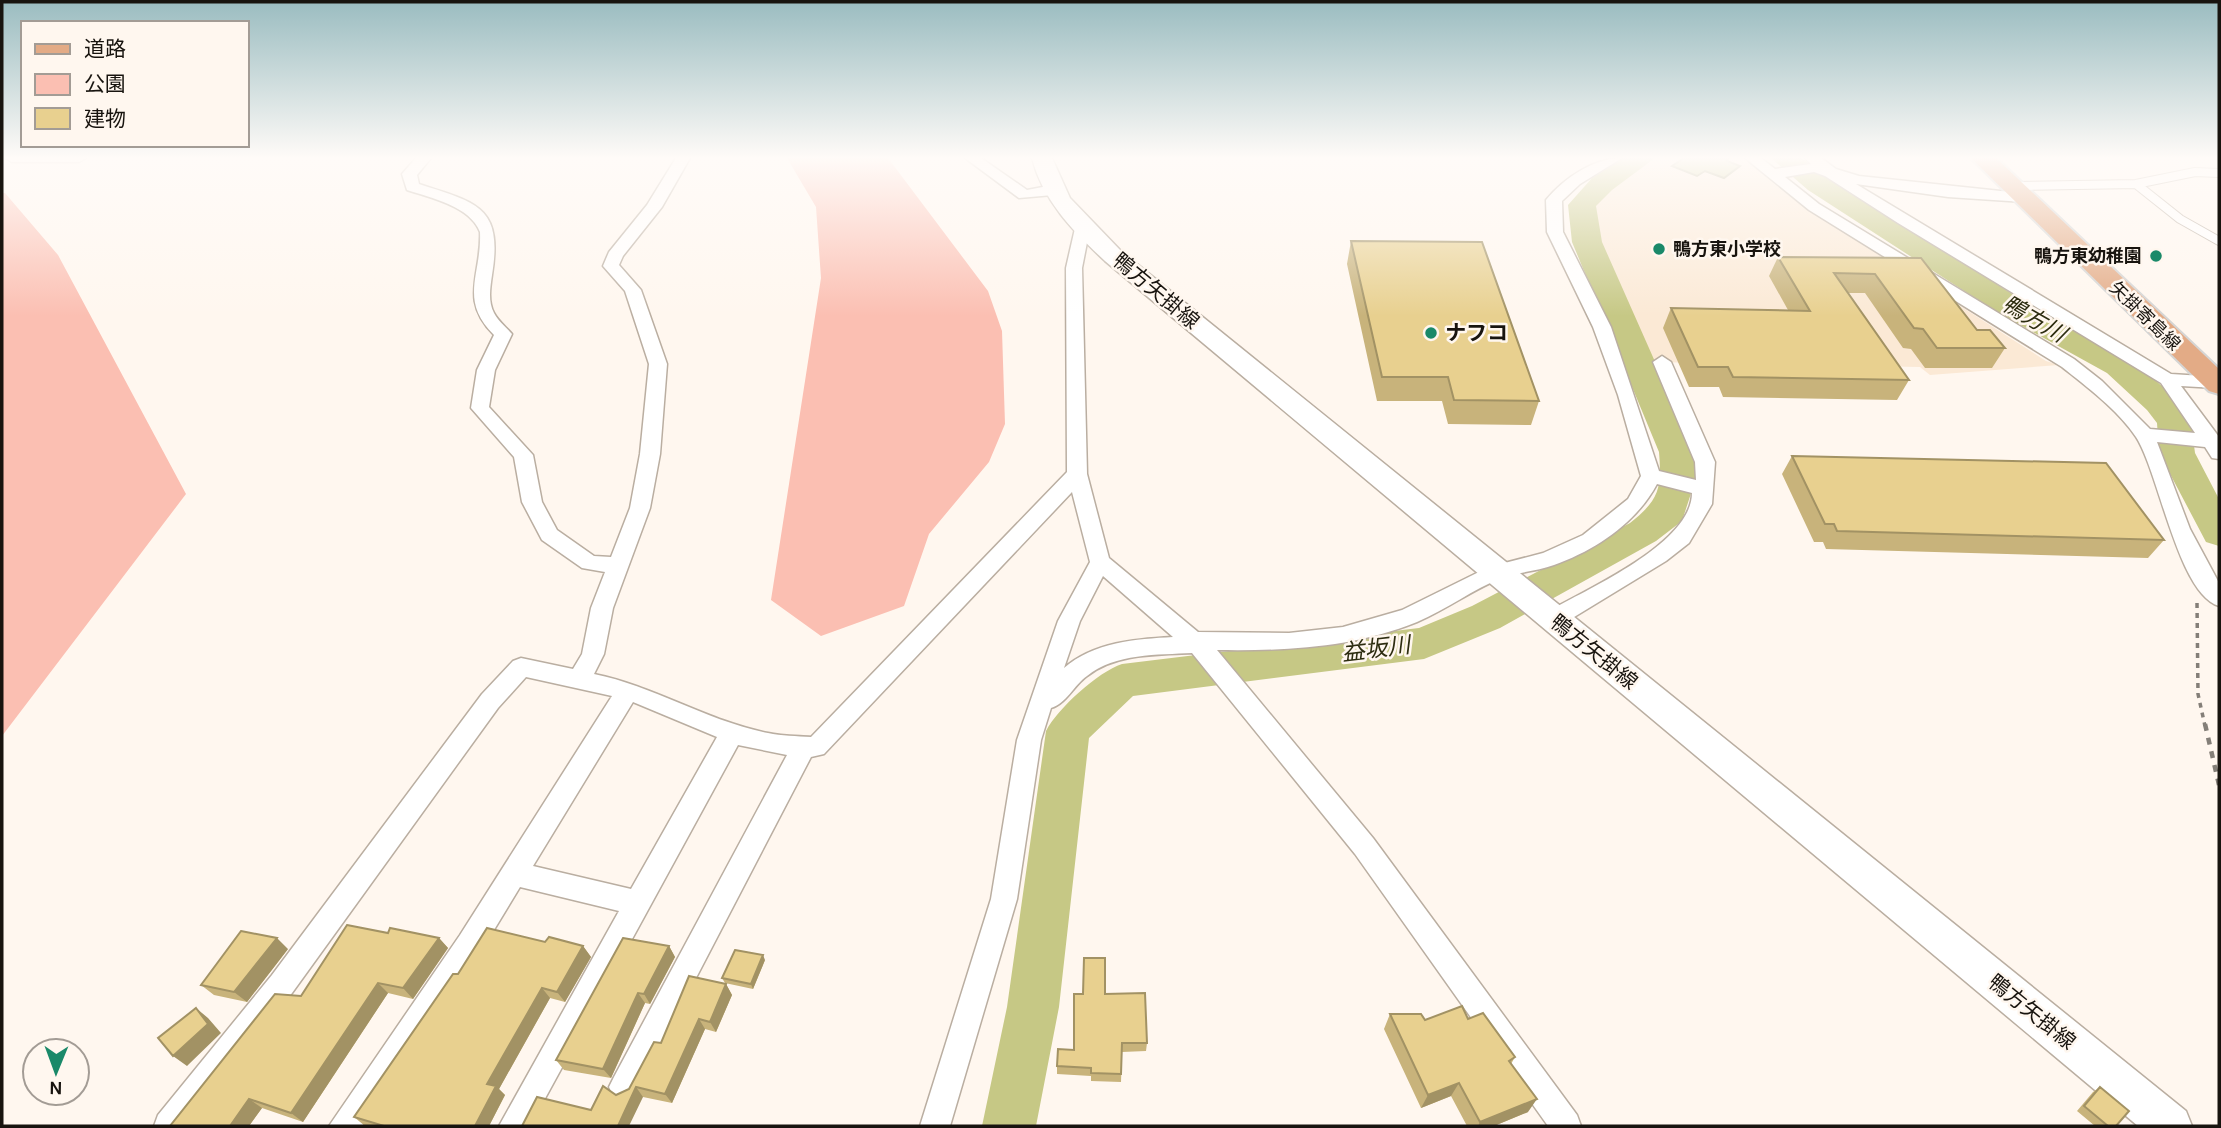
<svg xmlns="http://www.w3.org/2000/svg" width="2221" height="1128" font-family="Karla,'Noto Sans JP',sans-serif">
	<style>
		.built { fill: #fbe9d5 }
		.green { fill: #fbbfb2 }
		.water { fill: #c6c885; stroke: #929262; stroke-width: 2 }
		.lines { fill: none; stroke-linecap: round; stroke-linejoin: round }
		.river { fill: #c6c885; fill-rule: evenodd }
		.service-casing { stroke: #baaea1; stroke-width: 10 }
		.minor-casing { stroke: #baaea1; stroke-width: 3 }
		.secondary-casing { stroke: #baaea1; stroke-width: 3 }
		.primary-casing { stroke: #d5d5d4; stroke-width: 4 }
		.path-far1 { stroke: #847f78; stroke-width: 3.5; stroke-dasharray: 5 5; stroke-linecap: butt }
		.path { stroke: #847f78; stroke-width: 4.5; stroke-dasharray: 7 7; stroke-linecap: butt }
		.service { stroke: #fff; stroke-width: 8 }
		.minor { fill: #fff; fill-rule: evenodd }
		.secondary { fill: #fff; fill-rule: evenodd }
		.primary { fill: #e3ab86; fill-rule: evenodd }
		.wall { fill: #c8b37b }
		.shaded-wall { fill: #a29264 }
		.building { fill: #e8d08f; stroke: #a29264; stroke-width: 2 }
		.poi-dot { fill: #1a8969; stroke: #fff7ef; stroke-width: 2.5 }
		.labels { text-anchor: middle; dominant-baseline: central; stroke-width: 5; stroke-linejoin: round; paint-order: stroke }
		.far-poi-label { font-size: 18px; font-weight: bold; fill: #18140f; stroke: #fff7ef; text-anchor: start }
		.far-street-label { font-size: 18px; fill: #18140f; stroke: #fff7ef }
		.street-label { font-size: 21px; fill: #18140f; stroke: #fff7ef }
		.poi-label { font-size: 21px; font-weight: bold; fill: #18140f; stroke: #fff7ef; text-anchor: start }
		.water-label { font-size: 23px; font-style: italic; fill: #2d2d10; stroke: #fff7ef }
	</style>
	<rect width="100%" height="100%" fill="#fff7ef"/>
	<path class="built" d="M1652,158H1743L1804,206L2046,361L2059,365L1930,375L1920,367L1649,362L1578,211L1616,178Z"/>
	<path class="green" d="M787,158H888L988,291L1002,331L1005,424L989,462L929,534L904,606L821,636L771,600L821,278L816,207Z
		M2,193H5L58,255L186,494L2,736Z"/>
	<path class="water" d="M1684,158H1728L1727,161L1740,166L1724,178L1705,171L1697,176L1672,166Z"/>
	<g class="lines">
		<path class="river" d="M1624,158H1655L1612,190L1596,206L1602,242L1695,452L1697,475L1682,521L1656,541L1500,628L1424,659L1133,696L1089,738L1059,1007L1036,1126H982L1007,1007L1046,731C1058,708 1098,672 1122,664L1419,628L1472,606L1630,523C1659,500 1662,489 1659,452L1572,242L1568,205L1592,178Z
			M1771,158H1801L2017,297L2131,359L2171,394L2191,422L2195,453L2219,499V546L2206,542L2159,453L2157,423L2147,410L2107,373L1995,311L1808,190Z"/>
		<g class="service-casing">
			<path id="service" d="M2136,184L2180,219L2219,241
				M2013,186L2136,184L2195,172L2219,173"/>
		</g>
		<g class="minor-casing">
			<path id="minor" d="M5,158H86L79,162H12Z
				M416,158H431L417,175L419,184C478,203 503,207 492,275C490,288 488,302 494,313C498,321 506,327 512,334L495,370L489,407L533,455L542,502L557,530L594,556L611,557L630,508L640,454L649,364L625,291L603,266L609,252L647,205L676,158H690L662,207L623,256L619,265L641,290L667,364L660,454L650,508L613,608L604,654L594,674C654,686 707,721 768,733C781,736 797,736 811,737L1067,472L1066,268L1076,224L1082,222L1090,227L1082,268L1087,474L1109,558L1198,632L1289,633L1343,627L1402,610L1489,567L1543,553L1583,535L1628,499L1641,476L1618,395L1593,327L1547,232L1546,200C1564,178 1594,158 1622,158L1580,184L1562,201L1563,232L1611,327L1659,471L1696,480L1695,462L1653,362L1662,356L1671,362L1715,462L1712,504L1689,543L1666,561L1561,625H1545L1542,619L1545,613C1585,590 1692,544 1692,493L1657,484C1636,523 1596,550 1554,565C1538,571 1519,572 1502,578C1473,589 1446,610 1417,622C1352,648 1286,651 1217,650L1373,838L1577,1115L1581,1126H1548L1355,854L1192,653C1158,655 1115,653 1087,676C1074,685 1066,704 1051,708L1041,740L1017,899L950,1126H920L991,899L1017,740L1058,621L1090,562L1072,492L824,754L811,757L634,1097L624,1102L614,1097L609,1087L614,1077L787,755L738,745L530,1126H499L619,911L520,887L480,953L362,1126H329L460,935L612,696L526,677L498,708L292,993L188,1126H154L158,1115L272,975L482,694L513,661L521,658L573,669L582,654L591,608L605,572L582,568L542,540L522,502L514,457L471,408L477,370L494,335C458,299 482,275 480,232C470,206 431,198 407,190L402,174ZM1103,576L1173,637C1136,639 1094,642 1064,668L1080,621ZM633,702L717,737L631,889L533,866Z
				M965,158H981L1027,190L1053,185L1061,190L1053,195L1019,198Z
				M1745,158H1761L1775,169L1811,164L1805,158H1821L1836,169L1859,176L2029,194L2032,197L2024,202L1948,197L1856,184L2171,374L2219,377V387L2216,388L2181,386L2219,437V459L2212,458L2205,447L2157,442L2190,529L2219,583V606C2178,594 2159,472 2136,437C2118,410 2087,387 2062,367L1809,210ZM1814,172L1825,176L1898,223L2161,383L2195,433L2150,429L2102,381L2074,359L1819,204L1785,177Z"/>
		</g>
		<g class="secondary-casing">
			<path id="secondary" d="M1032,158H1052L1070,198L1121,251L2186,1111L2192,1126H2138L1105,261C1073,231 1043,201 1032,158Z"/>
		</g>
		<g class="primary-casing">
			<path id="primary" d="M1971,158H1996L2219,369V394L2209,391Z"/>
		</g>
		<path class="path-far1" d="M2197,603L2198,694L2205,726"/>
		<path class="path" d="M2205,724L2219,785"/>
		<use href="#service" class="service"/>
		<use href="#minor" class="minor"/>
		<use href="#secondary" class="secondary"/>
		<use href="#primary" class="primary"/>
	</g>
	<path class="wall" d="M1351,241L1539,401L1531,425L1448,424L1442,401H1377L1347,264Z
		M1778,257L1921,258L1977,330L2005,348L1992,368H1925L1911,349L1903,348L1865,293H1848L1909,380L1897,400L1723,397L1719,387H1689L1663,328L1671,308L1788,310L1769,276Z
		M1792,456L2164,540L2148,558L1826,549L1823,542H1814L1782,474Z
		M388,933L439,938L448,948L413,999L388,993L303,1122L262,1108L249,1126H170L301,996Z
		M545,942L583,946L591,957L565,1002L550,998L499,1089L505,1095L489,1126H365L354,1117Z
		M669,946L675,957L650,1004L645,1003L611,1078L564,1070L556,1060Z
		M288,949L247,1002L214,995L201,985Z
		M765,960L753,989L725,983L722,978Z
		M726,984L732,995L716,1032L705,1029L672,1103L643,1097L591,1110L616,1095L629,1089Z
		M1083,994H1105L1147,1043L1146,1051L1122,1052L1121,1082L1091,1081V1076L1057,1074V1066L1074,1050Z
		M1390,1014L1425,1020L1468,1019L1515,1057L1511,1064L1528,1112L1494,1126H1467L1451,1096L1421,1108L1384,1029Z
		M2100,1087L2116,1126H2095L2077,1111L2093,1092Z"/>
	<path class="shaded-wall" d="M277,938L288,949L247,1002L234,992Z
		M439,938L448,948L413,999L403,988Z
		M583,946L591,957L565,1002L557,992Z
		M669,946L675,957L650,1004L644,994Z
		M763,955L765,960L753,989L751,984Z
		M378,983L388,993L303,1122L291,1113Z
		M726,984L732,995L716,1032L710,1022Z
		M542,988L550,998L499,1089L505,1095L489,1126H475L487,1084Z
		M638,993L645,1003L611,1078L603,1069Z
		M196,1008L208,1018L221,1033L187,1066L173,1056Z
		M699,1019L705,1029L672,1103L665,1094Z
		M1459,1083L1451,1096L1421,1108L1428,1095Z
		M636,1087L643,1097L629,1126H618Z
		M249,1099L262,1108L249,1126H230Z
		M1537,1099L1528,1112L1494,1126H1478L1480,1122Z"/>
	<path class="building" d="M1351,241L1482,242L1539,401L1454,400L1448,377H1382Z
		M1778,257L1921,258L1977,330H1990L2005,348H1937L1923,329L1914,328L1875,274L1834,273L1909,380L1733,377L1728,367H1698L1671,308L1810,311Z
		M1792,456L2106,463L2164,540L1837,531L1834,524H1825Z
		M347,925L388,933L390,928L439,938L403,988L378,983L291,1113L249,1099L230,1126H170L275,994L301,996Z
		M487,928L545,942L549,937L583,946L557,992L542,988L487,1084L496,1086L475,1126H384L354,1117L453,974H458Z
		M241,931L277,938L234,992L201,985Z
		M623,938L669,946L644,994L638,993L603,1069L556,1060Z
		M735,950L763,955L751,984L722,978Z
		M1084,958H1105V994L1145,993L1147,1043H1122L1121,1074L1091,1073V1068L1057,1066L1058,1049L1074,1050V994H1083Z
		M689,976L726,984L710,1022L699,1019L665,1094L636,1087L618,1126H522L537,1097L591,1110L603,1086L616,1095L629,1089L654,1042L661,1043Z
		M1462,1006L1468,1019L1483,1013L1515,1057L1509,1061L1537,1099L1480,1122L1459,1083L1428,1095L1390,1014H1421L1425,1020Z
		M196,1008L208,1024L173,1056L158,1038Z
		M2100,1087L2129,1111L2116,1126H2108L2084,1106Z"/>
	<linearGradient id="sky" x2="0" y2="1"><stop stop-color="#9abcc0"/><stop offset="0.5" stop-color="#fffbf8"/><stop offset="1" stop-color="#fffbf8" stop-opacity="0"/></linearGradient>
	<rect width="2221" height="316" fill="url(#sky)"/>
	<g class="poi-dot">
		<circle cx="1659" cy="249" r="7"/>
		<circle cx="2156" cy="256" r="7"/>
		<circle cx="1431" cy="333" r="7"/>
	</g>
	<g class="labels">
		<g class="far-poi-label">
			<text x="1673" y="249">鴨方東小学校</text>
			<text x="2142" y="256" text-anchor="end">鴨方東幼稚園</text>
		</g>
		<g class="far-street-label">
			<text transform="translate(2145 316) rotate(44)">矢掛寄島線</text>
		</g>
		<g class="street-label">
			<text transform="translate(1156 291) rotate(40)">鴨方矢掛線</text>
			<text transform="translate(1594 652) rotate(39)">鴨方矢掛線</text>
			<text transform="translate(2032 1012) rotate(39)">鴨方矢掛線</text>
		</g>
		<g class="poi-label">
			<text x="1445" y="333">ナフコ</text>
		</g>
		<g class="water-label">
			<text transform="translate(2034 319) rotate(30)">鴨方川</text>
			<text transform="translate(1376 649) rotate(-7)">益坂川</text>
		</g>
	</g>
	<rect width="2221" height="1128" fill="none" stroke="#18140f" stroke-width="7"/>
	<rect x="21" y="21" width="228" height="126" fill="#fff7ef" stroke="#a39c95" stroke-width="2"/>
	<rect x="35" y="44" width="35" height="10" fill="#e3ab86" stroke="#a39c95" stroke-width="2"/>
	<text x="84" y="56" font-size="21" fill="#18140f">道路</text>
	<rect x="35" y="74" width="35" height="21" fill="#fbbfb2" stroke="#a39c95" stroke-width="2"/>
	<text x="84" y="91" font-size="21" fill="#18140f">公園</text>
	<rect x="35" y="108" width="35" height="21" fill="#e8d08f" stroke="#a39c95" stroke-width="2"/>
	<text x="84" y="126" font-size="21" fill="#18140f">建物</text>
	<g transform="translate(56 1072) rotate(181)"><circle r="33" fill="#fff7ef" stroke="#a39c95" stroke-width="2"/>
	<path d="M0-5L12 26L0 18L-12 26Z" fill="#1a8969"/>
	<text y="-10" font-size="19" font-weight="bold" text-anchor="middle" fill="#18140f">N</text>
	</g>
</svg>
